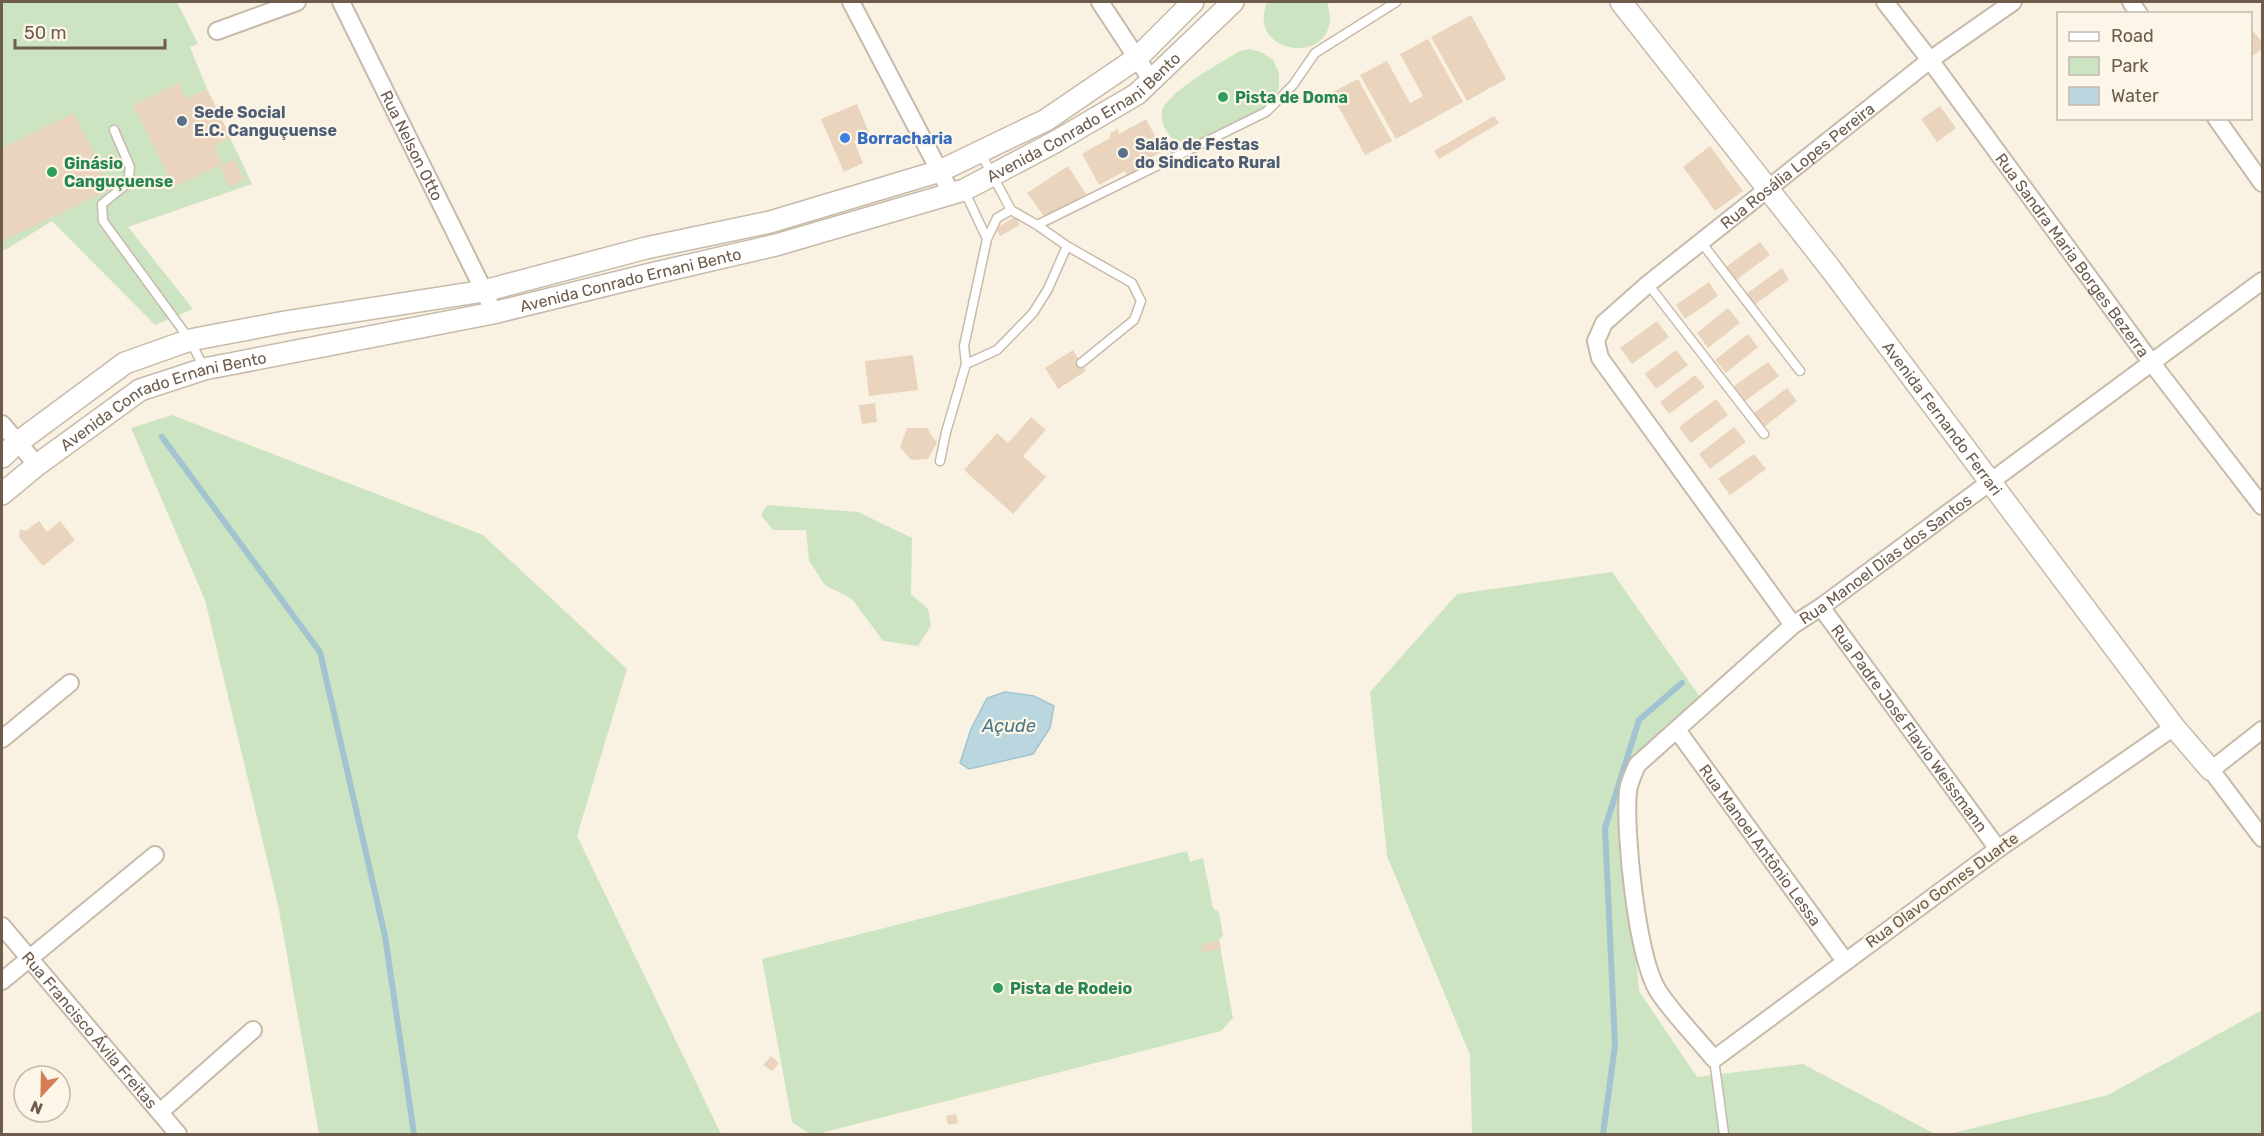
<svg xmlns="http://www.w3.org/2000/svg" width="2264" height="1136" font-family="Rubik,sans-serif">
	<style>
		.green { fill: #cde4c3 }
		.water { fill: #bad7df; stroke: #a1c4d0; stroke-width: 1.5 }
		.lines { fill: none; stroke-linecap: round; stroke-linejoin: round }
		.stream { stroke: #a1c4d0; stroke-width: 6 }
		.building { fill: #ebd4bd }
		.service-casing { stroke: #c8baab; stroke-width: 11 }
		.minor-casing { stroke: #c8baab; stroke-width: 20 }
		.tertiary-casing { stroke: #c8baab; stroke-width: 24 }
		.service { stroke: #fff; stroke-width: 8 }
		.minor { stroke: #fff; stroke-width: 16 }
		.tertiary { stroke: #fff; stroke-width: 21 }
		.leisure-dot { fill: #2e9e5b; stroke: #fcf6e8; stroke-width: 2 }
		.service-dot { fill: #5c6f8a; stroke: #fcf6e8; stroke-width: 2 }
		.shop-dot { fill: #3f7fe0; stroke: #fcf6e8; stroke-width: 2 }
		.labels { text-anchor: middle; dominant-baseline: central; stroke-width: 4.5; stroke-linejoin: round; paint-order: stroke }
		.leisure-label { font-size: 16px; font-weight: bold; fill: #27864d; stroke: #fcf6e8; text-anchor: start }
		.service-label { font-size: 16px; font-weight: bold; fill: #4e5e75; stroke: #fcf6e8; text-anchor: start }
		.street-label { font-size: 16px; fill: #6d5b4c; stroke: #fcf6e8 }
		.shop-label { font-size: 16px; font-weight: bold; fill: #366cbe; stroke: #fcf6e8; text-anchor: start }
		.water-label { font-size: 18px; font-style: italic; fill: #4c7685; stroke: #fcf6e8 }
	</style>
	<rect width="100%" height="100%" fill="#f9f2e2"/>
	<path class="green" d="M2,2H177L198,44L190,47L207,89L252,184L128,227L193,309L155,325L52,221L2,252Z
		M1267,2H1327C1348,67 1244,60 1267,2Z
		M1249,49L1261,52L1273,60L1279,73V88L1269,104L1204,141L1191,145L1171,138C1166,130 1160,122 1162,112C1165,93 1222,62 1240,51Z
		M172,415L483,535L627,669L577,836L721,1134H319L278,905L205,600L131,428Z
		M767,505L858,512L912,538L911,594L928,609L931,626L918,646L883,641L852,599L825,585L809,561L806,530H773L761,515Z
		M1612,572L1700,697L1620,780L1639,991L1697,1077L1803,1064L1935,1134H1472L1470,1055L1387,856L1370,692L1457,594Z
		M1187,851L1190,862L1203,858L1213,908L1219,912L1223,935L1219,941L1233,1018L1221,1031L817,1134H810L792,1122L762,959Z
		M2262,1010V1134H1949L2108,1095Z"/>
	<path class="water" d="M1005,692L1034,696L1054,706L1050,728L1033,754L969,769L960,763L971,729L987,698Z"/>
	<g class="lines">
		<path class="stream" d="M162,437L320,652L385,936L414,1134
			M1603,1134L1615,1045L1605,828L1639,720L1682,683"/>
	</g>
	<path class="building" d="M1471,15L1506,79L1467,101L1431,37Z
		M2250,27L2262,42V49L2250,58Z
		M1428,39L1463,102L1396,139L1360,75L1387,61L1410,103L1423,96L1400,54Z
		M1358,79L1392,141L1365,155L1331,93Z
		M179,83L186,99L207,89L231,138L214,146L222,164L174,187L133,105Z
		M857,104L870,135L854,141L863,163L844,172L821,119Z
		M1940,106L1956,128L1937,142L1921,119Z
		M74,113L111,189L3,241L2,237V148Z
		M1494,116L1499,123L1439,159L1434,151Z
		M1146,119L1163,151L1142,163L1144,169L1128,178L1125,171L1099,185L1082,154L1110,138V133L1118,129L1119,134Z
		M1710,146L1743,191L1715,211L1683,167Z
		M235,160L244,180L229,187L220,166Z
		M1068,166L1086,194L1046,219L1027,193Z
		M1016,216L1020,225L1000,236L996,228Z
		M1760,242L1770,255L1736,280L1726,267Z
		M1782,268L1789,280L1754,305L1746,294Z
		M1709,282L1718,296L1685,319L1676,305Z
		M1728,308L1740,323L1708,348L1697,333Z
		M1657,321L1669,337L1632,364L1620,348Z
		M1748,334L1758,347L1726,373L1715,360Z
		M1073,350L1086,371L1058,389L1045,368Z
		M1676,350L1688,365L1656,389L1645,374Z
		M913,355L918,390L869,396L865,361Z
		M1768,362L1779,376L1745,401L1734,386Z
		M1695,375L1705,387L1669,414L1660,402Z
		M1787,388L1797,401L1764,427L1754,413Z
		M1716,399L1728,415L1691,443L1679,427Z
		M875,403L877,422L862,424L859,405Z
		M1031,417L1046,430L1023,456L1046,477L1013,514L964,470L997,433L1008,443Z
		M1734,427L1746,442L1710,469L1699,454Z
		M907,428H927L937,443L928,459L911,460L900,447Z
		M1754,454L1766,469L1730,495L1718,479Z
		M39,521L47,532L60,521L75,540L43,566L19,537L20,529L26,531Z
		M1219,941L1221,949L1204,952L1202,944Z
		M771,1056L779,1063L772,1071L763,1065Z
		M956,1114L958,1123L948,1125L946,1116Z"/>
	<g class="lines">
		<g class="service-casing">
			<path id="service" d="M114,130L130,167L128,183L102,204L103,221L190,340L204,368
				M980,152L1011,210L1037,225L1266,112L1293,85L1315,53L1396,2
				M964,190L987,239
				M1037,225L1067,246L1132,283L1141,301L1134,320L1081,363
				M1701,242L1800,371
				M1648,284L1764,434
				M966,364L964,346L987,239L997,218L1011,210
				M940,461L946,432L966,364L997,350L1033,313L1048,289L1067,246
				M1714,1059L1724,1134"/>
		</g>
		<g class="minor-casing">
			<g id="minor">
				<path id="s1" d="M341,2L487,297L493,313"/>
				<path d="M851,2L951,193"/>
				<path d="M1100,2L1152,81"/>
				<path id="s2" d="M1885,2L1930,60L2151,362L2262,506"/>
				<path d="M2131,2L2139,14"/>
				<path d="M217,31L297,2"/>
				<path d="M2216,118L2262,183"/>
				<path d="M2,424L37,465"/>
				<path id="s3" d="M1821,607L1998,849"/>
				<path id="s4" d="M1793,625L1600,358L1596,341L1604,323L1648,284L1930,60L2013,2"/>
				<path id="s5" d="M2174,727L1998,849L1714,1059C1696,1037 1674,1015 1658,991C1637,957 1624,832 1628,791C1629,782 1634,773 1637,765L1793,625L1821,607L2262,281"/>
				<path id="s6" d="M1677,730L1845,961"/>
				<path d="M2262,730L2211,770L2262,838"/>
				<path d="M2,739L70,683"/>
				<path id="s7" d="M2,926L178,1134"/>
				<path d="M2,981L155,855"/>
				<path d="M160,1112L253,1030"/>
			</g>
		</g>
		<g class="tertiary-casing">
			<g id="tertiary">
				<path id="s8" d="M1621,2L1830,268L2174,727L2211,770"/>
				<path d="M2,457L17,443L125,363L190,340L285,322L484,291L646,248L770,222L940,171L1046,120L1137,58L1193,2"/>
				<path id="s9" d="M2,494L37,465L140,390L204,369L493,313L655,273L776,245L964,190L1055,142L1137,94L1233,2"/>
			</g>
		</g>
		<use href="#service" class="service"/>
		<use href="#minor" class="minor"/>
		<use href="#tertiary" class="tertiary"/>
	</g>
	<g class="leisure-dot">
		<circle cx="1223" cy="97" r="6"/>
		<circle cx="52" cy="172" r="6"/>
		<circle cx="998" cy="988" r="6"/>
	</g>
	<g class="service-dot">
		<circle cx="182" cy="121" r="6"/>
		<circle cx="1123" cy="153" r="6"/>
	</g>
	<circle class="shop-dot" cx="845" cy="138" r="6"/>
	<g class="labels">
		<g class="leisure-label">
			<text x="1235" y="97">Pista de Doma</text>
			<text x="64" y="163">Ginásio<tspan x="64" dy="18">Canguçuense</tspan></text>
			<text x="1010" y="988">Pista de Rodeio</text>
		</g>
		<g class="service-label">
			<text x="194" y="112">Sede Social<tspan x="194" dy="18">E.C. Canguçuense</tspan></text>
			<text x="1135" y="144">Salão de Festas<tspan x="1135" dy="18">do Sindicato Rural</tspan></text>
		</g>
		<g class="street-label">
			<text stroke="none"><textPath href="#s9" startOffset="1162">Avenida Conrado Ernani Bento</textPath></text>
			<text stroke="none"><textPath href="#s1" startOffset="160">Rua Nelson Otto</textPath></text>
			<text stroke="none"><textPath href="#s4" startOffset="616">Rua Rosália Lopes Pereira</textPath></text>
			<text stroke="none"><textPath href="#s2" startOffset="315">Rua Sandra Maria Borges Bezerra</textPath></text>
			<text stroke="none"><textPath href="#s9" startOffset="676">Avenida Conrado Ernani Bento</textPath></text>
			<text stroke="none"><textPath href="#s9" startOffset="190">Avenida Conrado Ernani Bento</textPath></text>
			<text stroke="none"><textPath href="#s8" startOffset="526">Avenida Fernando Ferrari</textPath></text>
			<text stroke="none"><textPath href="#s5" startOffset="1210">Rua Manoel Dias dos Santos</textPath></text>
			<text stroke="none"><textPath href="#s3" startOffset="150">Rua Padre José Flavio Weissmann</textPath></text>
			<text stroke="none"><textPath href="#s6" startOffset="142">Rua Manoel Antônio Lessa</textPath></text>
			<text transform="translate(1942 890) rotate(-36)">Rua Olavo Gomes Duarte</text>
			<text stroke="none"><textPath href="#s7" startOffset="136">Rua Francisco Ávila Freitas</textPath></text>
		</g>
		<g class="shop-label">
			<text x="857" y="138">Borracharia</text>
		</g>
		<g class="water-label">
			<text x="1009" y="726">Açude</text>
		</g>
	</g>
	<rect width="2264" height="1136" fill="none" stroke="#6d5b4c" stroke-width="6"/>
	<rect x="2057" y="12" width="195" height="108" fill="#fcf6e8" stroke="#c3b8aa" stroke-width="1.5"/>
	<rect x="2069" y="32" width="30" height="9" fill="#ffffff" stroke="#c3b8aa" stroke-width="1.5"/>
	<text x="2111" y="42" font-size="18" fill="#6d5b4c">Road</text>
	<rect x="2069" y="57" width="30" height="18" fill="#cde4c3" stroke="#c3b8aa" stroke-width="1.5"/>
	<text x="2111" y="72" font-size="18" fill="#6d5b4c">Park</text>
	<rect x="2069" y="87" width="30" height="18" fill="#bad7df" stroke="#c3b8aa" stroke-width="1.5"/>
	<text x="2111" y="102" font-size="18" fill="#6d5b4c">Water</text>
	<g transform="translate(42 1094) rotate(202)"><circle r="28" fill="#fcf6e8" stroke="#c3b8aa" stroke-width="1.5"/>
	<path d="M0-4.5L10 22L0 15L-10 22Z" fill="#d57d55"/>
	<text y="-9" font-size="16" font-weight="bold" text-anchor="middle" fill="#6d5b4c">N</text>
	</g>
	<path d="M15 39v9h150v-9" fill="none" stroke="#6d5b4c" stroke-width="3"/>
	<text x="24" y="39" font-size="18" fill="#6d5b4c" stroke="#fcf6e8" stroke-width="4.5" paint-order="stroke">50 m</text>
</svg>
